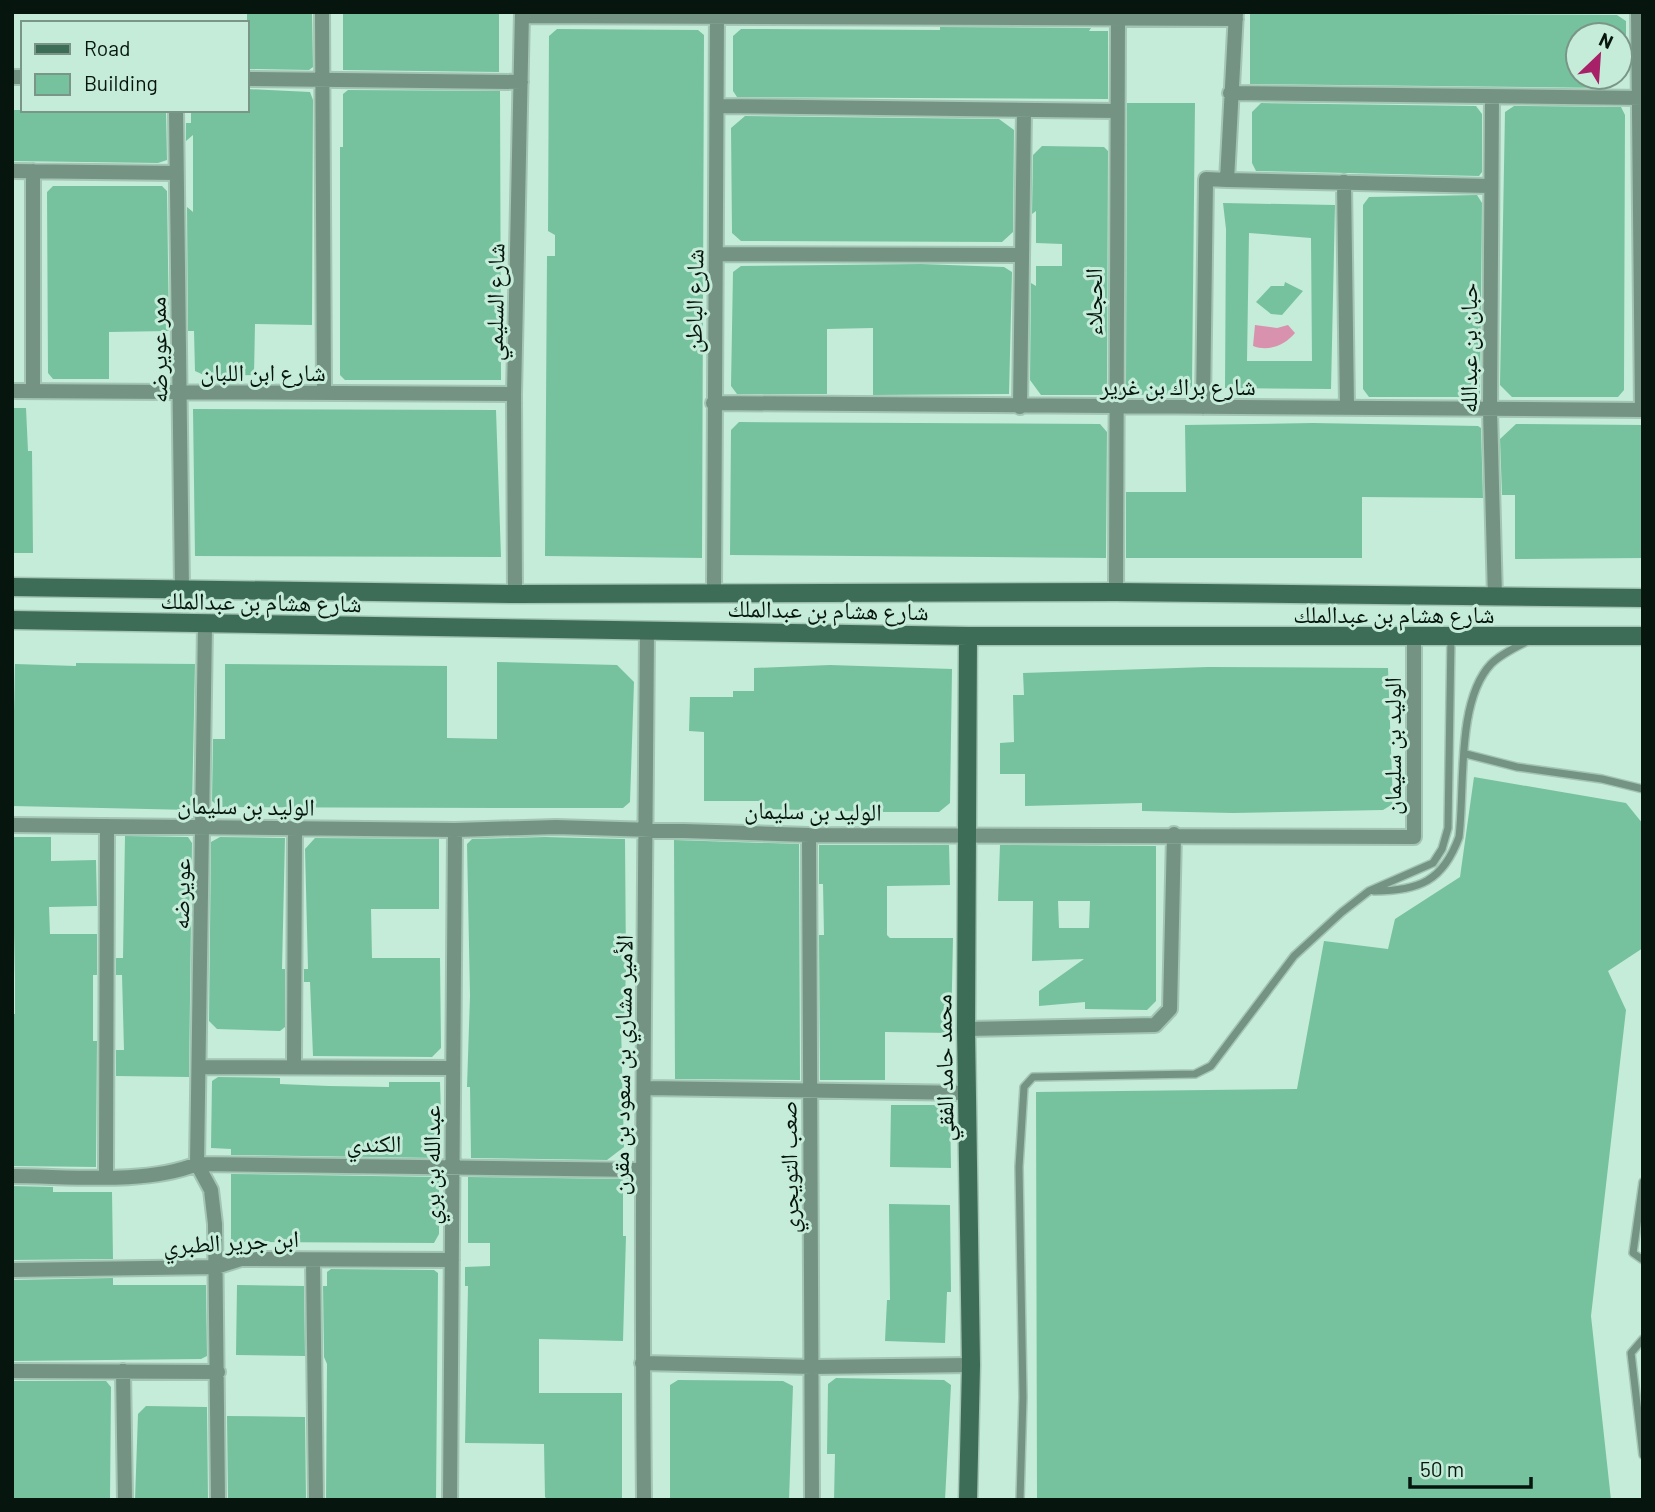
<svg xmlns="http://www.w3.org/2000/svg" width="1655" height="1512" font-family="Barlow,'Noto Naskh Arabic',sans-serif">
	<style>
		.water { fill: #d992ae }
		.building { fill: #76c29e; fill-rule: evenodd }
		.lines { fill: none; stroke-linecap: round; stroke-linejoin: round }
		.lane-casing { stroke: #a3c5b4; stroke-width: 10 }
		.street-casing { stroke: #a3c5b4; stroke-width: 18 }
		.secondary-casing { stroke: #a3c5b4; stroke-width: 21 }
		.lane { stroke: #749383; stroke-width: 7 }
		.street { stroke: #749383; stroke-width: 14 }
		.secondary { stroke: #3e6d57; stroke-width: 18 }
		.labels { text-anchor: middle; dominant-baseline: central; stroke-width: 6; stroke-linejoin: round; paint-order: stroke }
		.street-label { font-size: 24px; fill: #06150e; stroke: #c5ecd8 }
	</style>
	<rect width="100%" height="100%" fill="#c5ecd8"/>
	<path class="water" d="M1255,325L1277,328L1288,325L1295,333C1285,345 1269,352 1253,346Z"/>
	<path class="building" d="M247,12H312L313,67L309,70L247,69Z
		M343,12H499V72L343,70Z
		M1250,13L1617,15L1626,21V35H1578V77H1602L1609,88L1250,84Z
		M940,27L1091,28L1089,31H1108V99L737,97L733,91V36L741,29L940,30Z
		M557,29L698,30L704,35L702,558L545,556L547,256H555V235L548,231L549,36Z
		M247,89L310,92L313,100L312,325L255,324L254,375L206,376L195,371L194,331H188L187,207L193,212V135L186,141V123H191V110H247Z
		M348,90L500,91L501,380H345L340,375V147H343V94Z
		M1127,103H1195L1192,386L1185,394L1137,395L1126,385Z
		M1261,103L1476,106L1482,114V172L1479,176L1256,171L1252,163V112Z
		M1514,106L1621,107L1625,115L1624,390L1618,397H1512L1500,385L1505,112Z
		M12,110H166L167,160L158,163L12,161Z
		M745,116L999,119L1014,130L1013,232L1002,242L741,241L732,233L731,128Z
		M1042,146L1104,147L1108,151L1107,390L1101,395H1041L1030,380L1031,283L1036,286V266H1062V244L1036,243V211L1032,214L1033,155Z
		M53,186H162L167,191L169,331L109,332V379H53L48,373L47,192Z
		M1477,195L1482,203L1480,397H1369L1363,389V205L1369,197Z
		M1223,203L1335,205L1331,389L1225,388L1226,229ZM1249,233L1311,238L1312,361H1247Z
		M921,264L1004,267L1012,272L1009,394L873,395V328L827,329V394H737L731,386L733,272L741,266Z
		M1285,282L1303,291L1282,315L1271,314L1256,302L1271,286H1284Z
		M12,408H26L28,451H32L33,553H12Z
		M193,409L496,410L501,557L195,556Z
		M739,422L1100,424L1107,432L1106,558L730,555L731,430Z
		M1313,423L1478,426L1481,428L1483,498L1362,497V558H1126V492H1186L1185,425Z
		M1516,424L1643,425V558L1515,559V495H1502L1500,439Z
		M497,662L617,665L634,682L630,802L623,808H499L219,807L212,801L213,739H225V664L447,666V738L497,739Z
		M76,663L195,664L192,810L12,806L15,664L76,666Z
		M830,665L952,669L950,803L939,812H881L764,809V801H704V732L689,731L690,697H733V691H754V668Z
		M1208,667L1388,668L1393,804L1383,810L1233,813L1142,811V803L1025,806V774H1000V743L1014,742L1013,695H1024L1023,673Z
		M1474,777L1626,803L1643,824V948L1608,971L1626,1010L1591,1316L1611,1500H1037L1036,1092L1297,1089L1324,941L1388,949L1395,919L1460,877Z
		M125,836L188,837L192,843L189,1077L116,1076V1050H124L122,975H116V958H123Z
		M12,837H51V861L96,860L97,906L49,907L50,934H97V975H93V1041H97L96,1167L12,1166V1014H15V980Z
		M220,837L285,838L282,969H285V1027L280,1031L217,1029L209,1021L211,842Z
		M545,837L625,839L626,969L624,1026L621,1025L624,1147L607,1160L471,1158L470,1087H467L470,996L467,844L472,839Z
		M315,838L439,839V909H371L372,958H440L441,1048L432,1057L313,1056L310,982H304V969H308L305,849Z
		M674,840L799,844L800,1080L675,1079Z
		M819,845H949L950,885L887,886V935L890,938H953L951,1033L885,1032V1080H820L819,935H824L823,884H819Z
		M1000,845L1156,846V1001L1147,1010L1085,1009V1002L1039,1006V991L1084,959L1032,961L1033,901H998ZM1058,901H1090L1089,928H1059Z
		M218,1077L280,1078V1084L329,1086L389,1087V1082H440L442,1148H439V1158L231,1155V1149L211,1148L212,1081Z
		M891,1105H950L951,1168L890,1167Z
		M231,1174L439,1177V1234L434,1243L231,1242Z
		M468,1177L623,1179V1236H626L623,1341L539,1339V1393H622V1500H548L545,1497L544,1444L465,1443L468,1286H465V1267L490,1266V1243H468Z
		M12,1186L53,1187V1192H112L113,1259L12,1260Z
		M889,1204L950,1205L951,1292H947L945,1343L885,1341L887,1300H890Z
		M331,1269L434,1270L438,1273L436,1500H326L327,1364L324,1357L323,1286H327V1272Z
		M113,1278V1285H206L207,1356L201,1359L12,1361V1280Z
		M237,1285L304,1286L305,1356L236,1355Z
		M836,1378L944,1380L951,1385L945,1500H834L835,1454H827L828,1384Z
		M678,1380L783,1381L793,1386L789,1500H670V1385Z
		M12,1381H106L111,1387L110,1500H12Z
		M146,1406L207,1407L208,1500H135L138,1414Z
		M227,1416L305,1417L306,1500H228Z"/>
	<g class="lines">
		<g class="lane-casing">
			<path id="lane" d="M1466,754L1517,767L1602,779L1643,789
				M1374,891C1419,891 1443,881 1459,837C1465,788 1456,701 1491,664C1501,654 1516,647 1528,641
				M1643,1182L1633,1253L1643,1260
				M1643,1339L1631,1353L1643,1455
				M1020,1500L1023,1397L1019,1167L1024,1087L1033,1077L1195,1074L1211,1066L1294,956L1342,912L1369,891L1433,863L1442,849L1448,828L1451,637"/>
		</g>
		<g class="street-casing">
			<path id="street" d="M322,12L324,393
				M1638,12L1642,410
				M522,16L1236,19
				M12,77H23
				M247,79L521,82
				M1230,93L1643,98
				M1492,97L1490,410L1495,598
				M717,106L1116,111
				M176,110L182,589
				M12,171L176,173
				M1227,180L1489,186
				M1344,182L1347,407
				M717,254L1021,255
				M12,391L514,394
				M33,391V171
				M713,403L1643,410
				M1020,407L1024,110
				M1203,407L1206,179L1227,180L1236,12
				M714,591L717,12
				M1116,592L1118,12
				M515,594L514,394L522,12
				M205,625L197,1164L211,1190L215,1224L218,1500
				M12,825L455,830L556,827L809,835L1414,837V638
				M809,835L812,1500
				M966,1029L1155,1025L1170,1009L1174,834
				M294,1065L295,828
				M200,1067L453,1068
				M646,1088L968,1093
				M12,1176C68,1176 145,1185 197,1164L642,1170
				M106,1176L107,826
				M313,1260L316,1500
				M12,1270L216,1267L241,1259L452,1260
				M642,1363L812,1367L971,1365
				M12,1371L218,1372
				M123,1371L125,1500
				M450,1500L455,830
				M644,1500C641,1210 645,921 647,631"/>
		</g>
		<g class="secondary-casing">
			<path id="secondary" d="M12,587L515,594L1116,592L1643,598
				M12,620L968,636H1643
				M968,636L966,1029L971,1365L968,1500"/>
		</g>
		<use href="#lane" class="lane"/>
		<use href="#street" class="street"/>
		<use href="#secondary" class="secondary"/>
	</g>
	<g class="labels">
		<g class="street-label">
			<text transform="translate(693 301) rotate(-89)">شارع الباطن</text>
			<text transform="translate(494 302) rotate(-89)">شارع السليمي</text>
			<text transform="translate(1092 302) rotate(-90)">الحجلاء</text>
			<text transform="translate(1467 348) rotate(-90)">حبان بن عبدالله</text>
			<text transform="translate(157 350) rotate(-91)">ممر عويرضه</text>
			<text x="263" y="371">شارع ابن اللبان</text>
			<text x="1178" y="385">شارع براك بن غرير</text>
			<text transform="translate(261 601) rotate(1)">شارع هشام بن عبدالملك</text>
			<text transform="translate(828 609) rotate(1)">شارع هشام بن عبدالملك</text>
			<text x="1394" y="613">شارع هشام بن عبدالملك</text>
			<text transform="translate(1391 746) rotate(-90)">الوليد بن سليمان</text>
			<text transform="translate(246 805) rotate(1)">الوليد بن سليمان</text>
			<text transform="translate(813 810) rotate(1)">الوليد بن سليمان</text>
			<text transform="translate(180 894) rotate(-89)">عويرضه</text>
			<text transform="translate(621 1065) rotate(-89)">الأمير مشاري بن سعود بن مقرن</text>
			<text transform="translate(943 1068) rotate(-91)">محمد حامد الفقي</text>
			<text x="374" y="1142">الكندي</text>
			<text transform="translate(430 1165) rotate(-90)">عبدالله بن بري</text>
			<text transform="translate(788 1167) rotate(-91)">صعب التويجري</text>
			<text transform="translate(231 1241) rotate(-3)">ابن جرير الطبري</text>
		</g>
	</g>
	<rect width="1655" height="1512" fill="none" stroke="#06150e" stroke-width="28"/>
	<rect x="21" y="21" width="228" height="91" fill="#c5ecd8" stroke="#799687" stroke-width="2"/>
	<rect x="35" y="44" width="35" height="10" fill="#3e6d57" stroke="#799687" stroke-width="2"/>
	<text x="84" y="56" font-size="21" fill="#06150e">Road</text>
	<rect x="35" y="74" width="35" height="21" fill="#76c29e" stroke="#799687" stroke-width="2"/>
	<text x="84" y="91" font-size="21" fill="#06150e">Building</text>
	<g transform="translate(1599 56) rotate(25)"><circle r="33" fill="#c5ecd8" stroke="#799687" stroke-width="2"/>
	<path d="M0-5L12 26L0 18L-12 26Z" fill="#a82067"/>
	<text y="-10" font-size="19" font-weight="bold" text-anchor="middle" fill="#06150e">N</text>
	</g>
	<path d="M1410 1477v10h121v-10" fill="none" stroke="#06150e" stroke-width="3.5"/>
	<text x="1420" y="1477" font-size="21" fill="#06150e" stroke="#c5ecd8" stroke-width="5" paint-order="stroke">50 m</text>
</svg>
